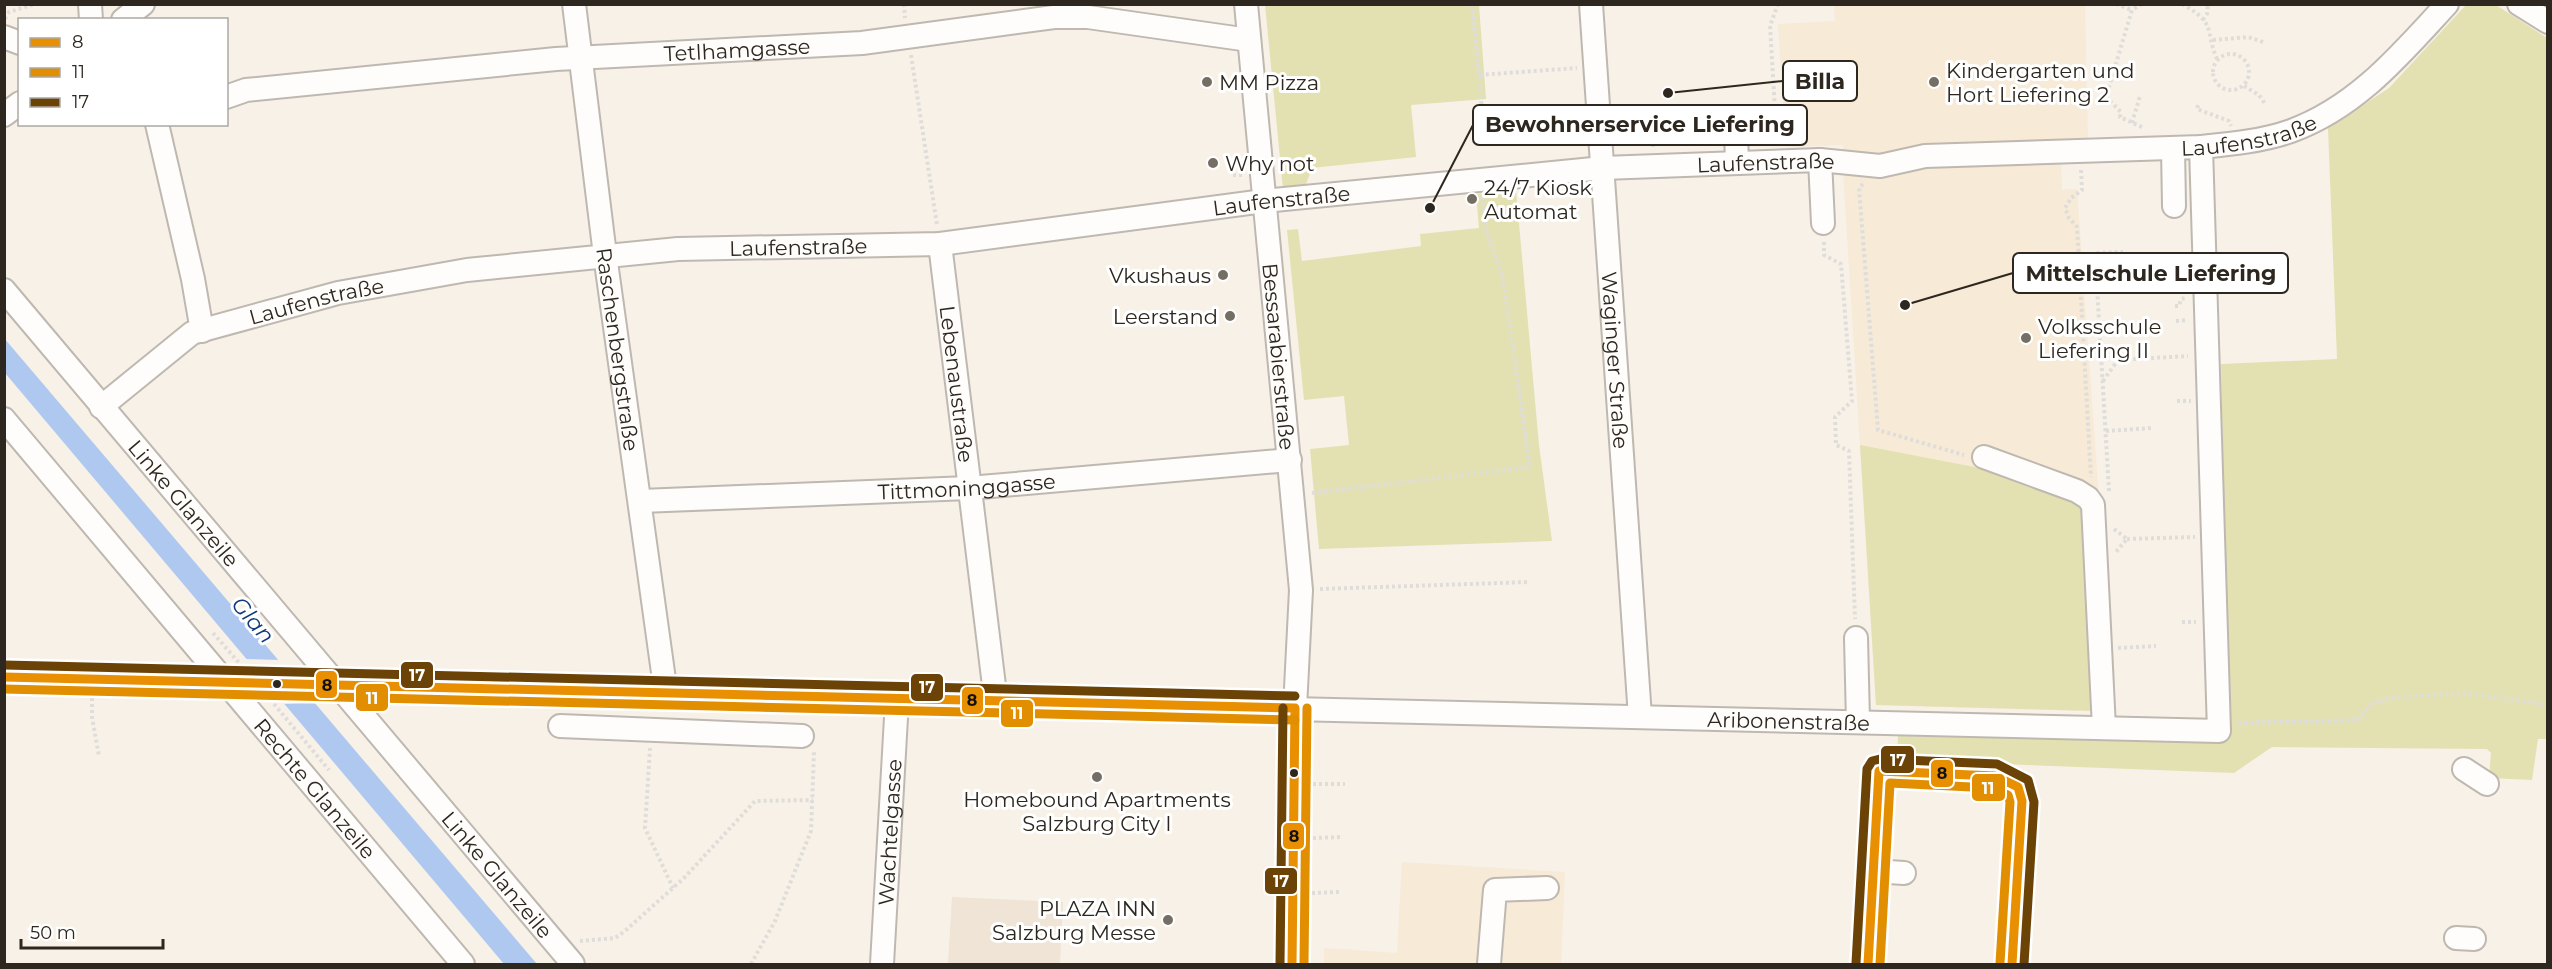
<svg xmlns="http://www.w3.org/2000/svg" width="2552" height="969" font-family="Montserrat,sans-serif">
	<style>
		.built { fill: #f7ead6 }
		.industrial { fill: #efe4d5 }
		.green { fill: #e3e1b2 }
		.water { fill: #aec8f0 }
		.pier { fill: #f8f1e7 }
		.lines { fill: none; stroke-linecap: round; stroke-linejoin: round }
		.minor-casing { stroke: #beb8b1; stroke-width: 26 }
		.path { stroke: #dfddda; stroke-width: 4; stroke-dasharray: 3 3; stroke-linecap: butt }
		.minor { stroke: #fefdfb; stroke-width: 22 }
		.minor-bridge-casing { stroke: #beb8b1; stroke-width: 26; stroke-linecap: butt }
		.minor-bridge { stroke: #fefdfb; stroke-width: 22 }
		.bus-1-casing { stroke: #fff; stroke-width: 14 }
		.bus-2-casing { stroke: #fff; stroke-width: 14 }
		.bus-3-casing { stroke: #fff; stroke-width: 14 }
		.bus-1 { stroke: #e88f02; stroke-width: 9 }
		.bus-2 { stroke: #e18e00; stroke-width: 9 }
		.bus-3 { stroke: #6b4307; stroke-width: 9 }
		.poi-dot { fill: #746e65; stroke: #fff; stroke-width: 2 }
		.bus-dot { fill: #2d271f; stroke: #fff; stroke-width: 2 }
		.labels { text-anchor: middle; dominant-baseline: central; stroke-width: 6; stroke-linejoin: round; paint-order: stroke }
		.street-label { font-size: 21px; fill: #2d271f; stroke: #fff }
		.poi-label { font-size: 21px; fill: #2d271f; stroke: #fff; text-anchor: start }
		.water-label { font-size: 22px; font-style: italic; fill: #0e397c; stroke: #fff }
		.leader { fill: none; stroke: #2d271f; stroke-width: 2 }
		.callout-dot { fill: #2d271f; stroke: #fff; stroke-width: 2 }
		.callout { fill: #fff; stroke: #2d271f; stroke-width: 2 }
		.callout-label { font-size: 22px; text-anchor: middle; font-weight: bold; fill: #2d271f }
		.line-badge { stroke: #fff; stroke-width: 2 }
		.badge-label { font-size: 16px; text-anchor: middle; font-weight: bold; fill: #fff }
		.pale-badge-label { font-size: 16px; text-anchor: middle; font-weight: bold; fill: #111 }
	</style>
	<rect width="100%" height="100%" fill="#f8f1e7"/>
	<path class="built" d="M1834,5H2085L2088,140L2061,165L2062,190L2077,189L2114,712L1876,705L1843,170V145L1786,147L1778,24L1835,21Z
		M1402,862L1565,872L1561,964H1324V948L1397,953Z"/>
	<path class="industrial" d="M952,897L1063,902L1060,964H948Z"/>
	<path class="green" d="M1265,5H1479L1486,99L1411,105L1416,157L1312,168L1305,187L1283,189Z
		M2466,5H2496L2547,38L2548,739H2538L2532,780L2489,778L2491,753L2487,749L2272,747L2234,773L1897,760L1898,736L2228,741L2221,364L2337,359L2328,128L2389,88Z
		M1516,190L1539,445L1552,541L1319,549L1310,449L1349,445L1344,396L1304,400L1287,230L1298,229L1302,261L1421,246L1420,234L1479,228L1476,194Z
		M1860,445L1995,471L2078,501L2086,512L2098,711L1876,705Z"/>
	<path class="water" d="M4,338L537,964H504L5,373Z"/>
	<path class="pier" d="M242,659L282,660L319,703L280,704Z"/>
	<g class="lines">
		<g class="minor-casing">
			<g id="minor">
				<path d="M90,4L91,20"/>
				<path id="s1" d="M574,4L605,255L666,694"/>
				<path id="s2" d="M1246,4L1301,590L1295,708L1292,964"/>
				<path id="s3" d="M1591,4L1640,717"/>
				<path d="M2519,4L2548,22"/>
				<path d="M123,20L143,4"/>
				<path d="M4,37L20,43"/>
				<path id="s4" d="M226,97L246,90L556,59L862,43L1054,17H1088L1249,40"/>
				<path d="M4,115L20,103"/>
				<path d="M157,124L193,279L202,331"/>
				<path d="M1736,132L1737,163"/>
				<path d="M2173,148L2174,206"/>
				<path d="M1820,160L1823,223"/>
				<path id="s5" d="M940,244L996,702"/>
				<path id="s6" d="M4,290L573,964"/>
				<path id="s7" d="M101,407L192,333L338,293L467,270L678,249L940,244L1264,201L1603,168L1820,160L1880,166L1925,156L2201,147C2231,144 2263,141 2291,131C2357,107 2401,54 2447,4"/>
				<path id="s8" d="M4,419L463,964"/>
				<path d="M1984,457L2077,491L2088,498L2093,505L2104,728"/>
				<path id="s9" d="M641,501L969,488L1290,460"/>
				<path d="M1856,638L1858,722"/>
				<path d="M4,677L237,683"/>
				<path id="s10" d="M323,684L996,702L2219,731L2201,147"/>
				<path d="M560,726L802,736"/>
				<path d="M2464,769L2487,784"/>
				<path d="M1873,871L1904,873"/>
				<path d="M2456,938L2474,939"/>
				<path id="s11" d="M882,964L897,700"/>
				<path d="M1489,964L1495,890L1547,888"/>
				<path d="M1868,964L1879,771L1995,776L2018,787L2022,801L2012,964"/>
			</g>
		</g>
		<path class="path" d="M904,4L905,18
			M1472,4L1479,75
			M2116,4L2132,10
			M2142,4L2132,10L2106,97L2121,112L2120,117L2144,128
			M2182,4C2218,24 2204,30 2217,59
			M5,19L9,12L35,4
			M2203,20L2207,14L2208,4
			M2213,40L2248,37L2266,43
			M2213 72a18 18 0 1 1 36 0a18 18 0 1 1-36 0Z
			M911,55L937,225
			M2244,86L2259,95L2265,104
			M2198,105L2197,109L2229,121L2231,126
			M1483,122L1479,75L1577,68
			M2132,123L2140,96
			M1653,138V147
			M1777,143L1770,26L1778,4
			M2081,170L2082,190L2071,198L2065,208L2069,218L2077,227L2091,477
			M1233,175H1244
			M1863,184L1859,188L1878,430L1964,455
			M1824,242V255L1841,264L1852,401L1835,417L1836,445L1849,451L1855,619
			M2167,265L2185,264
			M2175,306H2179L2181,299L2186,298
			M2176,321L2187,320
			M2101,348L2118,360L2188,356
			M2103,381L2118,360
			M2177,401H2191
			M2106,431L2152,428
			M2109,491L2095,253L2123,252
			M1312,493L1530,467L1503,279L1486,231L1483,198
			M2114,529L2127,539L2115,553
			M2127,539L2195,537
			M1320,589L1529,582
			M2182,622H2196
			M213,633L240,664
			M2118,648L2156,646
			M92,698V717L99,756
			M274,704L329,770
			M2238,723L2358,720L2372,703L2397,697L2464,693L2539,703L2548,707
			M650,748L645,828L673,888
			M1313,784H1345
			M1313,838L1342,837
			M1312,893L1339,892
			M580,941L615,938L625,931L684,878L755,801L813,800
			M751,964L775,921L811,831L814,751"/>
		<use href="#minor" class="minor"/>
		<g class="minor-bridge-casing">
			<path id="minor-bridge" d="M242,683L323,684"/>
		</g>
		<use href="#minor-bridge" class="minor-bridge"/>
		<g class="bus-1-casing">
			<path id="bus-1" d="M4,677L1295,708
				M1292,964L1295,708
				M1868,964L1879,771L1995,776L2018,787L2022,801L2012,964"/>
		</g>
		<g class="bus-2-casing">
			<path id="bus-2" d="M4,689L1295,720
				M1304,964L1307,708
				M1880,964L1890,783L1992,788L2008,795L2010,802L2000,963"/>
		</g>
		<g class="bus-3-casing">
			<path id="bus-3" d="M4,665L1295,696
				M1856,963L1867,769L1872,761L1880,759L1997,764L2028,780L2034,802L2024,964
				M1280,964L1283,708"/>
		</g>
		<use href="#bus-1" class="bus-1"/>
		<use href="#bus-2" class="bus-2"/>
		<use href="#bus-3" class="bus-3"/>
	</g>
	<g class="poi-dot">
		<circle cx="1207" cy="82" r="6"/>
		<circle cx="1934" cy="82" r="6"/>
		<circle cx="1213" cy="163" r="6"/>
		<circle cx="1472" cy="199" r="6"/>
		<circle cx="1223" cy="275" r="6"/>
		<circle cx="1230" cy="316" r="6"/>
		<circle cx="2026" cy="338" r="6"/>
		<circle cx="1097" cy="777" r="6"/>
		<circle cx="1168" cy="920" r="6"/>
	</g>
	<g class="bus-dot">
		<circle cx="277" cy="684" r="5"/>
		<circle cx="1294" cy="773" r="5"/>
	</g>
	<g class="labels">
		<g class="street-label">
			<text stroke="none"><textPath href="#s4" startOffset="514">Tetlhamgasse</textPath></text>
			<text stroke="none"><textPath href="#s7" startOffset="2190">Laufenstraße</textPath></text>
			<text stroke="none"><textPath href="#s7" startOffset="1704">Laufenstraße</textPath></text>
			<text stroke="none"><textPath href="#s7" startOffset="1218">Laufenstraße</textPath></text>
			<text stroke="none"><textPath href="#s7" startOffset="732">Laufenstraße</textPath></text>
			<text stroke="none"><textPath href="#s7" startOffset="246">Laufenstraße</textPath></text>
			<text stroke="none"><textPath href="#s1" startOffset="348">Raschenbergstraße</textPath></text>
			<text stroke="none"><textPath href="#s2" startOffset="354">Bessarabierstraße</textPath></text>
			<text stroke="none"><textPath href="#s3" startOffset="357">Waginger Straße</textPath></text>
			<text stroke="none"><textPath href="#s5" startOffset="141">Lebenaustraße</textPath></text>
			<text stroke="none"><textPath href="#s9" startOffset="326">Tittmoninggasse</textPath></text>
			<text stroke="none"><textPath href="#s6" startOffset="279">Linke Glanzeile</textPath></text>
			<text stroke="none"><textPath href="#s10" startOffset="1466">Aribonenstraße</textPath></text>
			<text stroke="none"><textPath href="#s8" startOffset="483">Rechte Glanzeile</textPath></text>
			<text stroke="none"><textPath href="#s11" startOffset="132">Wachtelgasse</textPath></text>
			<text stroke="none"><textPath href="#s6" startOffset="765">Linke Glanzeile</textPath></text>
		</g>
		<g class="poi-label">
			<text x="1946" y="70">Kindergarten und<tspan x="1946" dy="24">Hort Liefering 2</tspan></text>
			<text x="1219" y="82">MM Pizza</text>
			<text x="1225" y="163">Why not</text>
			<text x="1484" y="187">24/7 Kiosk<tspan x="1484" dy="24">Automat</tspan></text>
			<text x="1211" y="275" text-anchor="end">Vkushaus</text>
			<text x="1218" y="316" text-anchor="end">Leerstand</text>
			<text x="2038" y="326">Volksschule<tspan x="2038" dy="24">Liefering II</tspan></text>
			<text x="1097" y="799" text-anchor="middle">Homebound Apartments<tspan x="1097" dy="24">Salzburg City I</tspan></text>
			<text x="1156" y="908" text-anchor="end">PLAZA INN<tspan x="1156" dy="24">Salzburg Messe</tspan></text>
		</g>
		<g class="water-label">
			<text transform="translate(253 620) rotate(50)">Glan</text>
		</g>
	</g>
	<path class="leader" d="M1668 93L1783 81M1430 208L1473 125M1905 305L2013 273"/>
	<g class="callout-dot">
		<circle cx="1668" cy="93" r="6"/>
		<circle cx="1430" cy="208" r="6"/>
		<circle cx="1905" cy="305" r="6"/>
	</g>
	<g class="callout">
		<rect x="1783" y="61" width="74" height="40" rx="6"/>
		<rect x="1473" y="105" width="334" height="40" rx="6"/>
		<rect x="2013" y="253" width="275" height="40" rx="6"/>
	</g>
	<g class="callout-label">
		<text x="1820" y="89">Billa</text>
		<text x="1640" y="132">Bewohnerservice Liefering</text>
		<text x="2151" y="281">Mittelschule Liefering</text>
	</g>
	<g class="line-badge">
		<rect x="400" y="661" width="34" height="28" rx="6" fill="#6b4307"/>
		<rect x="315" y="670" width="23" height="29" rx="6" fill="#e88f02"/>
		<rect x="910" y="673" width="34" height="29" rx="6" fill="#6b4307"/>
		<rect x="355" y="683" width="34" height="29" rx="6" fill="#e18e00"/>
		<rect x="961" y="686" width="23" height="29" rx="6" fill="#e88f02"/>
		<rect x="1000" y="699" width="34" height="29" rx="6" fill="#e18e00"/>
		<rect x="1880" y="745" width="35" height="29" rx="6" fill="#6b4307"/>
		<rect x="1930" y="759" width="24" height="29" rx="6" fill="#e88f02"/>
		<rect x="1971" y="773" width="35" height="29" rx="6" fill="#e18e00"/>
		<rect x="1282" y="822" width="23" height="28" rx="6" fill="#e88f02"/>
		<rect x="1264" y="867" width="34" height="28" rx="6" fill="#6b4307"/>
	</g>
	<g class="badge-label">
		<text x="417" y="681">17</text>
		<text x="927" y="693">17</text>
		<text x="372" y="704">11</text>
		<text x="1017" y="719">11</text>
		<text x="1898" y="766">17</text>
		<text x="1988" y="794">11</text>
		<text x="1281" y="887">17</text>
	</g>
	<g class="pale-badge-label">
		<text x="327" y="691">8</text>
		<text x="972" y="706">8</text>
		<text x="1942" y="779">8</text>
		<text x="1294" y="842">8</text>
	</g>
	<rect width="2552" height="969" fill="none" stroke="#2d271f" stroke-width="12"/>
	<rect x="18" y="18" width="210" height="108" fill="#ffffff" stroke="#aba9a5" stroke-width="1.5"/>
	<rect x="30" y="38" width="30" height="9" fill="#e88f02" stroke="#aba9a5" stroke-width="1.5"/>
	<text x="72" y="48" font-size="18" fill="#2d271f">8</text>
	<rect x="30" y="68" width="30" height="9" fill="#e18e00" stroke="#aba9a5" stroke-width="1.5"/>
	<text x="72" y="78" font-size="18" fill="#2d271f">11</text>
	<rect x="30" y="98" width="30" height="9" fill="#6b4307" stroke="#aba9a5" stroke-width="1.5"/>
	<text x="72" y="108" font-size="18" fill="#2d271f">17</text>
	<path d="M21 939v9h142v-9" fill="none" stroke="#2d271f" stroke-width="3"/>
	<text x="30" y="939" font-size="18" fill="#2d271f" stroke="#ffffff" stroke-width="4.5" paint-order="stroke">50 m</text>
</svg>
